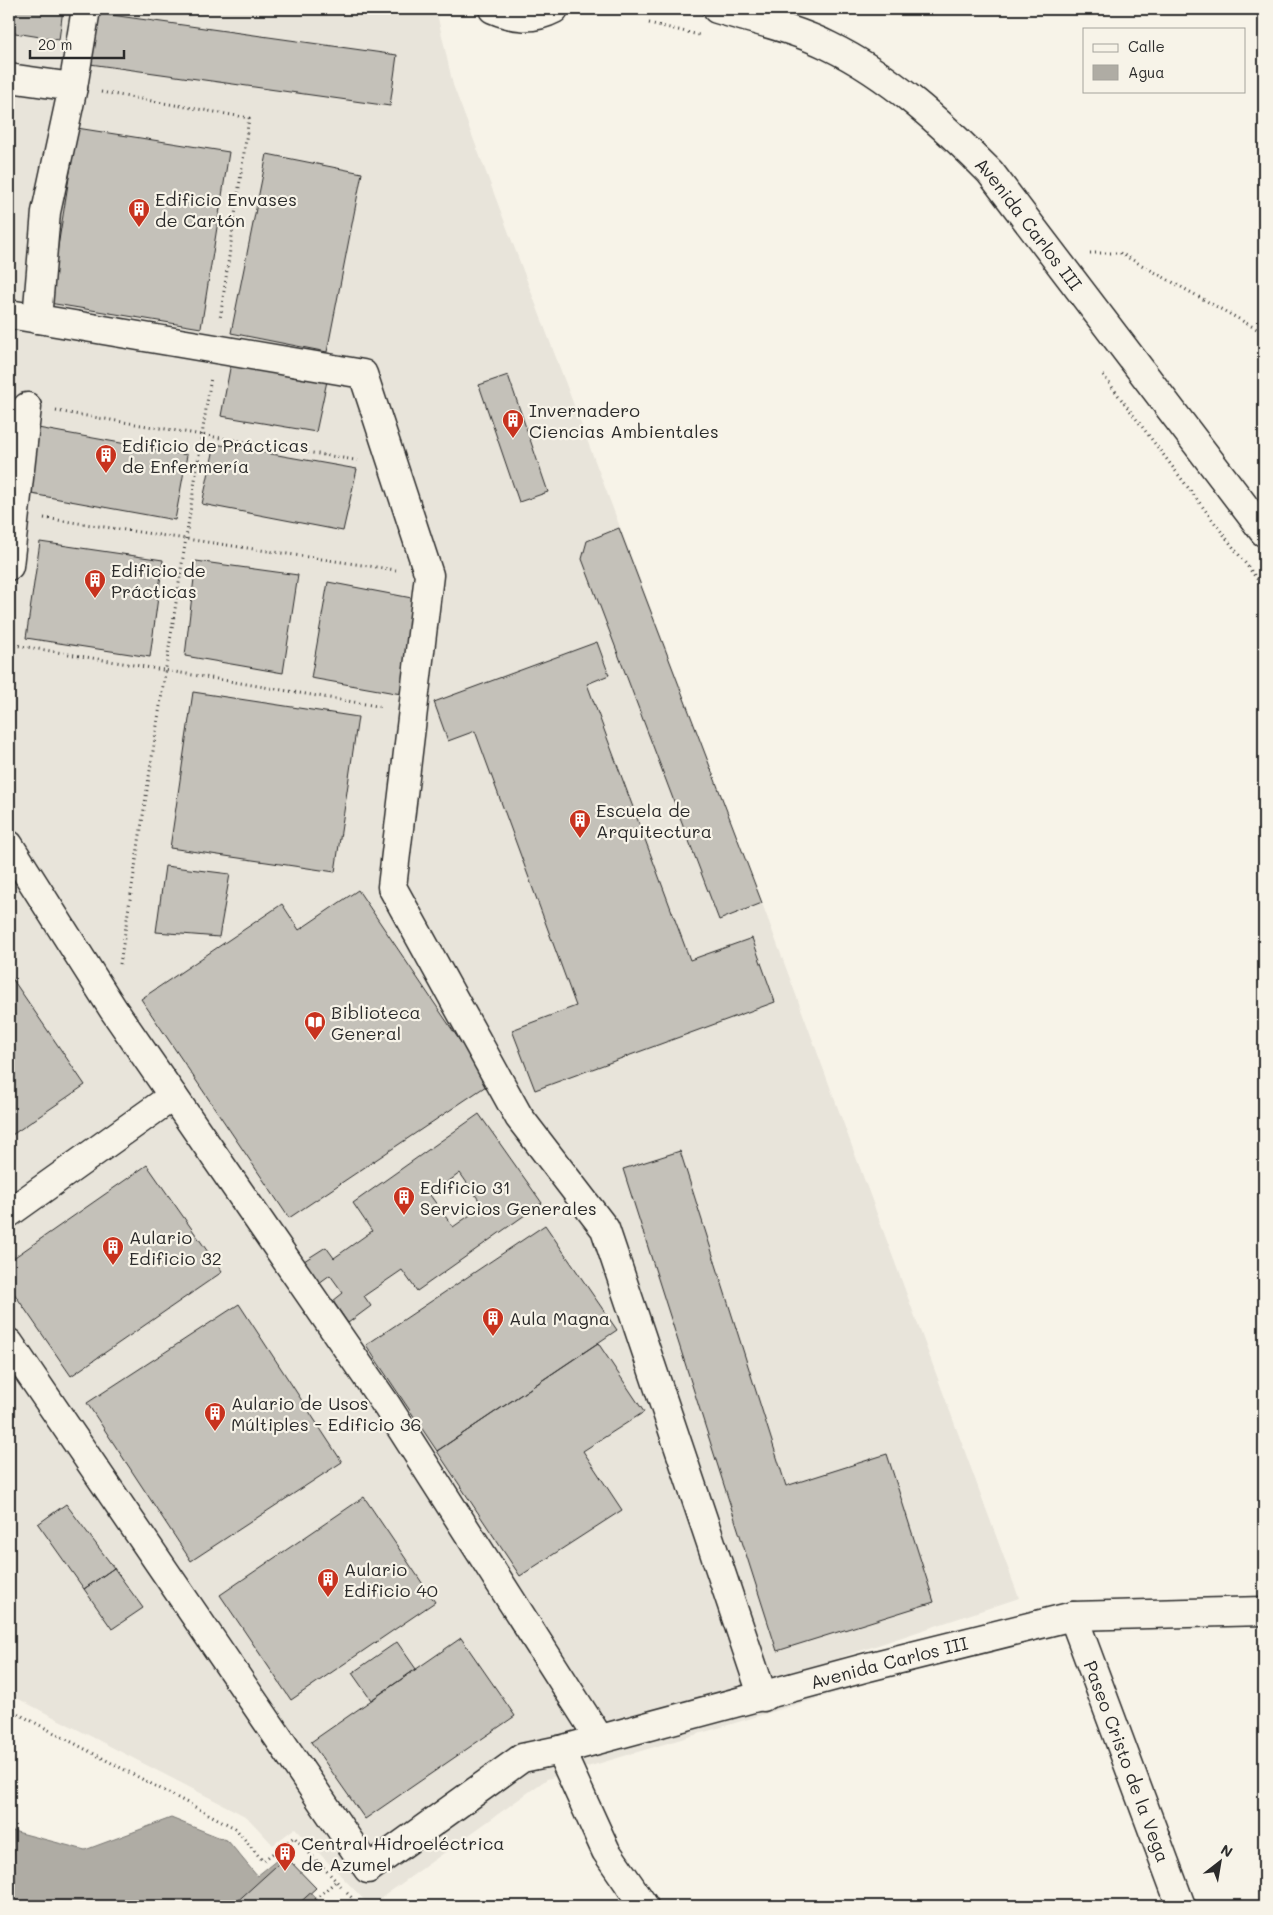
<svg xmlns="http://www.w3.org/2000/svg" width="1273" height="1915" font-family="Mali,sans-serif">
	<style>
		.built { fill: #e8e4da }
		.water { fill: #afaca4; stroke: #7a7874 }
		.building { fill: #c4c1b9; stroke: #2b2b2b; fill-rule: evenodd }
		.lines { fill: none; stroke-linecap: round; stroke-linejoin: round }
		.street-casing { stroke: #2b2b2b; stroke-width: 31 }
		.path { stroke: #2b2b2b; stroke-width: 3; stroke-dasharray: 1 4; stroke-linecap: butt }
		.street { stroke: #f7f3e8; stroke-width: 28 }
		.labels { text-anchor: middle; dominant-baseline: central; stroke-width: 4.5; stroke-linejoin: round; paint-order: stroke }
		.poi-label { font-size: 18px; fill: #2b2b2b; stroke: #f7f3e8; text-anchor: start }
		.street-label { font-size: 18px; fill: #2b2b2b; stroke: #f7f3e8 }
	</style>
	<rect width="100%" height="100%" fill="#f7f3e8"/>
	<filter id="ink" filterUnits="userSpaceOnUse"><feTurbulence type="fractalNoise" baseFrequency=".02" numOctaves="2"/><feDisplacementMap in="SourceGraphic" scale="10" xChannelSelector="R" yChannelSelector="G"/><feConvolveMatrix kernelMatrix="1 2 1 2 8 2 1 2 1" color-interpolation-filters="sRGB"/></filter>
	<g filter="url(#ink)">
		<path class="built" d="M9,9H436L453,85L762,903L1019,1598L842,1657L852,1688L547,1779L370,1906L295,1828L273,1845L247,1817L9,1694Z"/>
		<path class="water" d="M171,1818L228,1841L257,1876L277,1860L323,1906H9V1830L85,1850Z"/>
		<path class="building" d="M9,9H63L59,40L9,32Z
			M97,13L397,55L390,106L90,64Z
			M77,128L229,152L201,328L49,303Z
			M267,154L362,173L327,352L231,333Z
			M231,363L327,381L316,432L221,416Z
			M508,375L548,492L519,502L479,385Z
			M38,428L187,455L175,520L26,493Z
			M215,444L357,469L343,531L202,504Z
			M619,528L762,903L719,920L582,559L587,541Z
			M40,542L163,560L150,657L26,638Z
			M196,561L298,575L283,673L185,656Z
			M328,582L417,599L401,694L311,678Z
			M597,642L609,675L587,684L690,960L752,938L775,1002L535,1090L512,1030L576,1006L475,731L448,741L434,702Z
			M193,692L358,717L335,872L170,848Z
			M165,866L230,874L219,937L156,932Z
			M358,890L489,1084L289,1218L141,999L282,904L299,930Z
			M9,974L85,1085L9,1137Z
			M479,1114L542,1203L417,1291L402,1270L364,1296L371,1306L348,1323L333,1301L343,1293L330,1275L319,1283L304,1261L326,1247L334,1258L372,1231L353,1203ZM460,1173L483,1206L453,1227L430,1195Z
			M680,1151L786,1486L887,1454L934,1602L777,1651L623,1169Z
			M147,1165L222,1272L71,1376L9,1286V1261Z
			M545,1225L617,1330L437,1451L366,1345Z
			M239,1304L342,1462L191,1561L87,1403Z
			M598,1343L644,1412L583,1451L622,1510L520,1576L437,1451Z
			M364,1497L435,1602L291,1700L220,1595Z
			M66,1504L114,1568L84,1589L38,1524Z
			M114,1568L143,1608L112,1629L84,1589Z
			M461,1638L515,1716L365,1819L311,1742Z
			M397,1642L416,1669L371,1700L352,1673Z
			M286,1857L316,1888L296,1906H232Z"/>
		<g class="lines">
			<g class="street-casing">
				<g id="street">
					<path d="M493,9C514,18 533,20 554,9"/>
					<path id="s1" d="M717,9C754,20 795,29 829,46C891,76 942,124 990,172L1264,532"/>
					<path d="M9,78L73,87"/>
					<path d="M9,314L363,374L429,575L392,887L519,1117L605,1229L763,1697"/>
					<path d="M37,319L46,212L73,87L86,9"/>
					<path d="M9,566L27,407"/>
					<path d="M9,845L113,1009L387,1406L599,1738"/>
					<path d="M9,1213L173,1096"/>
					<path id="s2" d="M9,1343L368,1869L522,1758L560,1750L868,1667L1073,1616L1264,1611"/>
					<path id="s3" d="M1073,1616L1181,1906"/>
					<path d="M560,1750L606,1851L644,1906"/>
				</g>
			</g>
			<path class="path" d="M649,23L699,35
				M101,92L249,118L220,319
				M1090,253H1120L1264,333
				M1103,375L1264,588
				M56,411L361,461
				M44,518L396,570
				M9,644L383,707
				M120,964L211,377
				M9,1709L235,1828L263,1861L294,1837L341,1886
				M347,1893L353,1899L350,1906
				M308,1906L336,1881"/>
			<use href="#street" class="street"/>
		</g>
	</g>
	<defs>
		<g id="building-pin" transform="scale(1.125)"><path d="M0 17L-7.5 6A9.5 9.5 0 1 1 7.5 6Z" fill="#c8321e" stroke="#f7f3e8"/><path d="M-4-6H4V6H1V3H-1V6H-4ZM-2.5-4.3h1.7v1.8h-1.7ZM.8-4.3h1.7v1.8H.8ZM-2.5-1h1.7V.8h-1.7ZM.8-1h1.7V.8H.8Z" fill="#fff"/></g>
		<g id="library-pin" transform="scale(1.125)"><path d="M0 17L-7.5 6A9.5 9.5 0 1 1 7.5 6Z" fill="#c8321e" stroke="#f7f3e8"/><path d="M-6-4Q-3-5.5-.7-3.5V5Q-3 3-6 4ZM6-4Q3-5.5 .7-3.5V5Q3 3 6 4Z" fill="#fff"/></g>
	</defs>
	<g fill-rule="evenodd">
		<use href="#building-pin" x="139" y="209"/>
		<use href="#building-pin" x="513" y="420"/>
		<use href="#building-pin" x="106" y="455"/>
		<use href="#building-pin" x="95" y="580"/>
		<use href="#building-pin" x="580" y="820"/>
		<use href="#library-pin" x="315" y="1022"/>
		<use href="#building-pin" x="404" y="1197"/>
		<use href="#building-pin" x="113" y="1247"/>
		<use href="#building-pin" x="493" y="1318"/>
		<use href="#building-pin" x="215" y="1413"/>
		<use href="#building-pin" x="328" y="1579"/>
		<use href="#building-pin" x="285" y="1853"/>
	</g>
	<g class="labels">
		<g class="poi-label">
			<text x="155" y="199">Edificio Envases<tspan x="155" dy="21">de Cartón</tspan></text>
			<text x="529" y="410">Invernadero<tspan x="529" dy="21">Ciencias Ambientales</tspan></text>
			<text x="122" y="445">Edificio de Prácticas<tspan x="122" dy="21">de Enfermería</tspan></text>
			<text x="111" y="570">Edificio de<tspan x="111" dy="21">Prácticas</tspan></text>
			<text x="596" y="810">Escuela de<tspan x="596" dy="21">Arquitectura</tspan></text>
			<text x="331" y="1012">Biblioteca<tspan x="331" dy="21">General</tspan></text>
			<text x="420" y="1187">Edificio 31<tspan x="420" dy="21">Servicios Generales</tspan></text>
			<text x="129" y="1237">Aulario<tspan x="129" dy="21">Edificio 32</tspan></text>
			<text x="509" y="1318">Aula Magna</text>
			<text x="231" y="1403">Aulario de Usos<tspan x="231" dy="21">Múltiples - Edificio 36</tspan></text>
			<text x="344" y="1569">Aulario<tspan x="344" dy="21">Edificio 40</tspan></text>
			<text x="301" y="1843">Central Hidroeléctrica<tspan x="301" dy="21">de Azumel</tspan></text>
		</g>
		<g class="street-label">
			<text stroke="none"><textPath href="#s1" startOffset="388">Avenida Carlos III</textPath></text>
			<text stroke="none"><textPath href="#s2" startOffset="1206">Avenida Carlos III</textPath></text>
			<text stroke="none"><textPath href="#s3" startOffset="155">Paseo Cristo de la Vega</textPath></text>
		</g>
	</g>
	<rect width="1273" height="1915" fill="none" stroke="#f7f3e8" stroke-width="30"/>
	<rect x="15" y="15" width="1243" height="1885" fill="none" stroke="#2b2b2b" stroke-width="2" filter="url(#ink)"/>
	<rect x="1083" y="28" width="162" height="65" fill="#f7f3e8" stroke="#a5a39c"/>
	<rect x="1093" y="44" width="25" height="8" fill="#f7f3e8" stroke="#a5a39c"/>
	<text x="1128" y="52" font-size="15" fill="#2b2b2b">Calle</text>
	<rect x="1093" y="65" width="25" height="15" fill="#afaca4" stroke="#a5a39c"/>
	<text x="1128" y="78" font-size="15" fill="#2b2b2b">Agua</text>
	<g transform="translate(1220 1862) rotate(31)" stroke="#f7f3e8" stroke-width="4" paint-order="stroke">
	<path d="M0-4L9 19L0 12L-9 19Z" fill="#2b2b2b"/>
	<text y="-8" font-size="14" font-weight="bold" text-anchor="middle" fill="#2b2b2b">N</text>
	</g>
	<path d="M30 50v8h94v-8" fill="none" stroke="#2b2b2b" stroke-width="2.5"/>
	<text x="38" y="50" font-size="15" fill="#2b2b2b" stroke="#f7f3e8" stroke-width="4" paint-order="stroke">20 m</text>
</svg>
